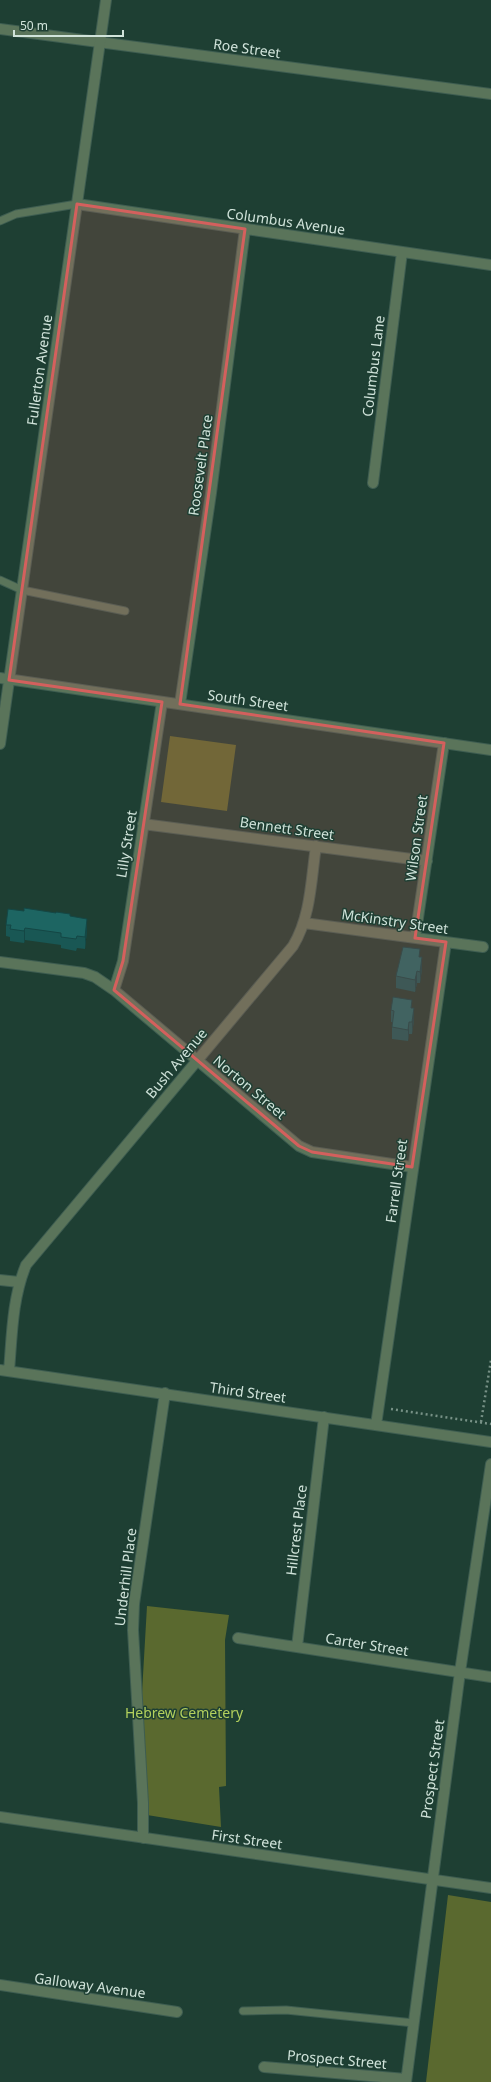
<svg xmlns="http://www.w3.org/2000/svg" width="491" height="2082" font-family="'Noto Sans',sans-serif">
	<style>
		.green { fill: #5a692f }
		.lines { fill: none; stroke-linecap: round; stroke-linejoin: round }
		.service-casing { stroke: #3e5d51; stroke-width: 9 }
		.minor-casing { stroke: #3e5d51; stroke-width: 12 }
		.tertiary-casing { stroke: #3e5d51; stroke-width: 12 }
		.path { stroke: #779186; stroke-width: 2.5; stroke-dasharray: 2 3; stroke-linecap: butt }
		.service { stroke: #5a745a; stroke-width: 7 }
		.minor { stroke: #5a745a; stroke-width: 10 }
		.tertiary { stroke: #5a745a; stroke-width: 10 }
		.wall { fill: #195754 }
		.shaded-wall { fill: #144745 }
		.building { fill: #1d6562; stroke: #144745 }
		.marked { fill: #d4605d; fill-opacity: 0.2; stroke: #d4605d; stroke-width: 3; stroke-linejoin: round }
		.labels { text-anchor: middle; dominant-baseline: central; stroke-width: 3; stroke-linejoin: round; paint-order: stroke }
		.street-label { font-size: 14px; fill: #d0e3da; stroke: #1e3f33 }
		.park-label { font-size: 14px; fill: #b3d05d; stroke: #1e3f33 }
	</style>
	<rect width="100%" height="100%" fill="#1e3f33"/>
	<path class="green" d="M170,736L236,745L227,811L161,802Z
		M147,1606L229,1615L225,1640L226,1786L219,1787L221,1827L147,1815L141,1710Z
		M448,1895L491,1902V2082H426Z"/>
	<g class="lines">
		<g class="service-casing">
			<path id="service" d="M0,221L16,214L77,204
				M0,580L22,590L125,611
				M243,2011L286,2010L414,2023"/>
		</g>
		<g class="minor-casing">
			<path id="minor" d="M0,29L491,94
				M77,204L491,265
				M373,483L402,252
				M180,704L211,493L245,229
				M143,824L427,861
				M304,923L483,947
				M415,938L444,743
				M0,962L84,973L95,977L114,990L299,1146L312,1152L412,1167
				M114,990L123,961L162,702
				M0,1280L19,1282
				M0,1370L491,1442
				M9,1371C12,1336 12,1299 26,1265L293,946C311,916 311,880 316,846
				M376,1425L446,942
				M238,1638L491,1677
				M297,1647L324,1417
				M0,1817L491,1888
				M143,1838V1803L133,1630L134,1604L165,1393
				M0,1985L177,2012
				M264,2067L406,2079
				M406,2082L460,1672L491,1464"/>
		</g>
		<g class="tertiary-casing">
			<path id="tertiary" d="M0,678L491,750
				M0,744L106,0"/>
		</g>
		<path class="path" d="M391,1409L491,1424
			M481,1422L491,1360"/>
		<use href="#service" class="service"/>
		<use href="#minor" class="minor"/>
		<use href="#tertiary" class="tertiary"/>
	</g>
	<path class="wall" d="M24,911L56,913L70,916L87,930L85,949L77,948L76,951L61,948V945L25,940L24,943L10,941V937L6,936V925Z
		M420,957L422,969L420,983H417L415,992L396,988V976Z
		M412,1008L414,1020L412,1034H409L408,1041L392,1039V1022H391V1010Z"/>
	<path class="shaded-wall" d="M87,919V930L85,949V937Z
		M25,928V940L24,943V931Z
		M422,957V969L420,983V972Z
		M417,971V983L415,992V980Z
		M414,1008V1020L412,1034V1022Z
		M409,1022V1034L408,1041V1030Z"/>
	<path class="building" d="M24,908L56,913V912L70,914V916L87,919L85,937L77,936L76,939L61,937V933L25,928L24,931L10,929L11,925H6L8,909L24,911Z
		M403,947L420,949L419,957H422L420,972L417,971L415,980L396,976Z
		M393,997L412,1000L411,1008H414L412,1022H409L408,1030L392,1027L394,1011L391,1010Z"/>
	<path class="marked" d="M77,204L245,229L180,704L444,743L415,938L446,942L412,1167L312,1152L299,1146L114,990L123,961L162,702L9,680Z"/>
	<g class="labels">
		<g class="street-label">
			<text transform="translate(247 48) rotate(8)">Roe Street</text>
			<text transform="translate(286 221) rotate(8)">Columbus Avenue</text>
			<text transform="translate(373 366) rotate(-83)">Columbus Lane</text>
			<text transform="translate(39 370) rotate(-82)">Fullerton Avenue</text>
			<text transform="translate(200 465) rotate(-82)">Roosevelt Place</text>
			<text transform="translate(248 700) rotate(8)">South Street</text>
			<text transform="translate(287 828) rotate(8)">Bennett Street</text>
			<text transform="translate(416 838) rotate(-82)">Wilson Street</text>
			<text transform="translate(126 844) rotate(-81)">Lilly Street</text>
			<text transform="translate(395 921) rotate(8)">McKinstry Street</text>
			<text transform="translate(176 1063) rotate(-50)">Bush Avenue</text>
			<text transform="translate(250 1087) rotate(40)">Norton Street</text>
			<text transform="translate(396 1181) rotate(-82)">Farrell Street</text>
			<text transform="translate(248 1392) rotate(8)">Third Street</text>
			<text transform="translate(296 1530) rotate(-83)">Hillcrest Place</text>
			<text transform="translate(125 1577) rotate(-83)">Underhill Place</text>
			<text transform="translate(367 1644) rotate(9)">Carter Street</text>
			<text transform="translate(432 1769) rotate(-82)">Prospect Street</text>
			<text transform="translate(247 1839) rotate(8)">First Street</text>
			<text transform="translate(90 1985) rotate(8)">Galloway Avenue</text>
			<text transform="translate(337 2059) rotate(5)">Prospect Street</text>
		</g>
		<g class="park-label">
			<text x="184" y="1712">Hebrew Cemetery</text>
		</g>
	</g>
	<path d="M14 30v6h109v-6" fill="none" stroke="#d0e3da" stroke-width="2"/>
	<text x="20" y="30" font-size="12" fill="#d0e3da" stroke="#1e3f33" stroke-width="3" paint-order="stroke">50 m</text>
</svg>
